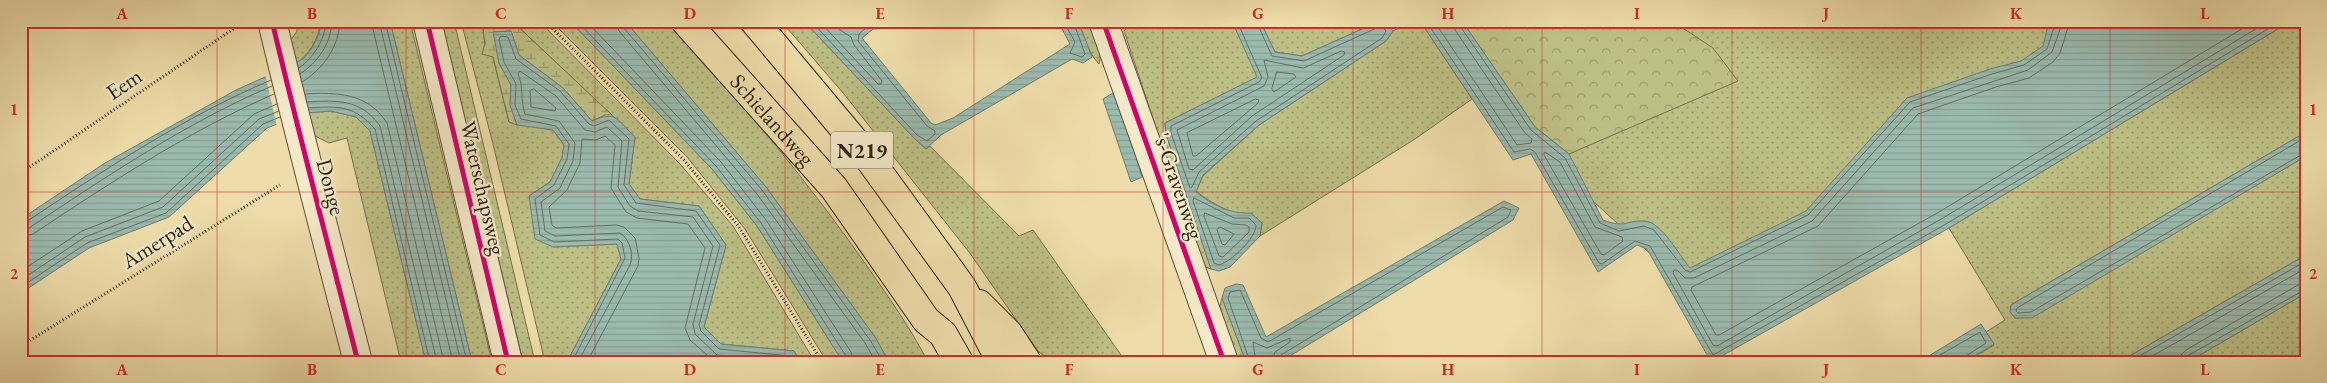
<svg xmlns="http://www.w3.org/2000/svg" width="2327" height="383" font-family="'EB Garamond',serif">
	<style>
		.green { fill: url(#green-dots); stroke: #74704c }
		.forest { fill: url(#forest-crowns); stroke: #74704c }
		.wetland { fill: url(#wetland-marsh); stroke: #74704c }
		.water { fill: url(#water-rules); stroke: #6f7d71 }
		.pier { fill: #eda }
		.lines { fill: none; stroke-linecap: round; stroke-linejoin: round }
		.shore { stroke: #646e61; stroke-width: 1 }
		.minor-casing { stroke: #5c5039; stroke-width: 30 }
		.tertiary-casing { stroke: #5c5039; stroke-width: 30 }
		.primary-casing { stroke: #2c2113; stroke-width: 30 }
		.path { stroke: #2c2113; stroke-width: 3; stroke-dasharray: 1 2.5; stroke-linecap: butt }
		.minor { stroke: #f4e9c8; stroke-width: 28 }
		.tertiary { stroke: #f4e9c8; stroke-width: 28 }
		.primary { stroke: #eda; stroke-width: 28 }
		.cycleway-casing { stroke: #f4e9c8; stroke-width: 8 }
		.cycleway { stroke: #d6006c; stroke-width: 5 }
		.grid { fill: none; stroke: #d62828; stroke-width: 1; stroke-opacity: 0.55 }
		.labels { text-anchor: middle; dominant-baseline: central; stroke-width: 4.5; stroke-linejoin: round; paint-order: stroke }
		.shield { fill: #f4e9c8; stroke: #685d49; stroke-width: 1 }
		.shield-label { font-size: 21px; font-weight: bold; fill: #2c2113 }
		.street-label { font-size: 22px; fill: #2c2113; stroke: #f4e9c8 }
		.neatline { fill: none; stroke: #d62828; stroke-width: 2 }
		.grid-label { font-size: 16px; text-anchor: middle; font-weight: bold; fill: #d62828 }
	</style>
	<defs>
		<pattern id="green-dots" width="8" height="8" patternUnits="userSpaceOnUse" patternTransform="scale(1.25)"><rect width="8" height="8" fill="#bdc085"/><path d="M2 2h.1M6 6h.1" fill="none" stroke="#9a9c6c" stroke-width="1.8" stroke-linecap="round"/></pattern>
		<pattern id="forest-crowns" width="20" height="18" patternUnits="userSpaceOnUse" patternTransform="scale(1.25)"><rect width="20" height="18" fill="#bdc085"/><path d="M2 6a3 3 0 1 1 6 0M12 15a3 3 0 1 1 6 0" fill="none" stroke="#9a9c6c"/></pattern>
		<pattern id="wetland-marsh" width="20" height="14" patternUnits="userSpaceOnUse" patternTransform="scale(1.25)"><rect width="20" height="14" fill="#bdc085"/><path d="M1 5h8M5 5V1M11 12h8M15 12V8" fill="none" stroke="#9a9c6c"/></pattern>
		<pattern id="water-rules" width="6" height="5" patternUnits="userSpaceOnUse" patternTransform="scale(1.25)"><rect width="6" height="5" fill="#9bbbaf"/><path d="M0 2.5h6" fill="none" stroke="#86a096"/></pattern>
	</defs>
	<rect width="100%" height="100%" fill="#eda"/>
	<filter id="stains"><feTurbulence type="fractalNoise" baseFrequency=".004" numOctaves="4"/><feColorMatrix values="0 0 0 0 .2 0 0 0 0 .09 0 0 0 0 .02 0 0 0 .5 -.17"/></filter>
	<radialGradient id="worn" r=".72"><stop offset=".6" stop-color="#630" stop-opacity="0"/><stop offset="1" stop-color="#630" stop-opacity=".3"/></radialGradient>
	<path class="green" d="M297,21H321C318,40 310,54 294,65L289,43L297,31Z
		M390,21H410L492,362H472Z
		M441,21H454L535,362H523Z
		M461,21H482L485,44L493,57L509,122L553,130L564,145L562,158L550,182L529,196L553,247L617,244L621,259L567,362H545L493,144Z
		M512,21H539L680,164L733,226L815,362H801L794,351L721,344L704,327L726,245L699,206L640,199L629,184L635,137Z
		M551,21H570L712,169L757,226L843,362H827L745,229L687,157Z
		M625,21H672C740,102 809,182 869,269C890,299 911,329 928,362H889L875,337L766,187Z
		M781,21H804L914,138L926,149L930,146L1019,236L1033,230L1126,362H1051L1038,351L969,252L844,94Z
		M1077,21H1086C1094,35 1103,49 1099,64C1087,52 1085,35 1077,21Z
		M1123,21H1232L1258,77L1165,123L1166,134L1211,269L1202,266L1124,31L1127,28Z
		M1260,21H1380L1302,56L1275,52Z
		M1412,21H1420L1472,99L1415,139L1260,236L1262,223C1238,215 1215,207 1196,191L1203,176L1259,125L1386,41L1393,31Z
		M1444,21H2216L1692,292L1494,110Z
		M2291,21H2306V132L2011,305L2010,312L2015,318L2032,317L2306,156V255L2119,362H1965L1994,345L1986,332L2005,320L1949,228Z
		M331,111L356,117L370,131L426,362H401L347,138L329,143L311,134L305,113Z
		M2306,293V362H2188Z"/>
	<path class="forest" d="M1462,21H1672L1713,48L1738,81L1569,154L1535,127Z
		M1222,298L1246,362H1238L1219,310Z"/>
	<path class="wetland" d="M482,21H512L612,115H605L592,121L563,88L519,55L511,31L494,32L499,63L511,85L510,105L517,125L509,122L493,57L482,54L485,44Z"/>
	<path class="water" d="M321,21H390L472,362H426L370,131L356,117L331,111L305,113L267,128L169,217L89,248L21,293V219L105,163L236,90L294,64L304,58L312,48L319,34Z
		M570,21H625L766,187L875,337L889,362H843L757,226L712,169Z
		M804,21H847L851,25L858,21H883L862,38L931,123L935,125L953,118L1070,44L1058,21H1077L1082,31L1092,57L1083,63L1072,59L941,135L926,149L914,138Z
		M1232,21H1260L1275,52L1302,56L1380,21H1386L1393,31L1386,41L1259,125L1203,175L1196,192C1213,205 1229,214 1251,213L1262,223L1260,236L1230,267L1219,271L1211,269L1166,134L1165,123L1257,77Z
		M1420,21H1462L1535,127L1569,154L1603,220C1627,229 1625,220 1645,221C1661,222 1680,256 1690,268L1806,211L1907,98L1990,69L2021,61L2043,46L2048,26L2053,21H2291L1949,228L1711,362L1647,249L1637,245L1598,272L1531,154L1513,160Z
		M511,31L519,55L563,88L592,121C617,110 617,120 635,137L629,184L640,199L699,206L726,245L704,327L721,344L794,351L801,362H567L621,259L617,244L553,247L535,239L529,196L550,182L562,158L564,145L553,130L517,125L510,105L511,85L499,63L493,32Z
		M1113,93L1123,113L1142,177L1131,182L1103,99Z
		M2306,132V156L2032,318H2015L2010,312L2011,305Z
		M1504,201L1519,208L1513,220L1280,362H1246L1222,298L1225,288L1236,284L1243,285L1266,337Z
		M2306,255V293L2188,362H2119Z
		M1981,324L1994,344L1965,362H1919Z"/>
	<path class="pier" d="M293,62L306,115L277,127L265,74Z"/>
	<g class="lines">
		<path class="shore" d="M371,21L453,362
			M379,21L461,362
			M385,21L467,362
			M577,21L716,166L761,223L846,356L847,362
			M586,21L721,162L766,220L851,352L854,362
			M616,21L619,31L757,194L865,343L876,362
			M622,21L623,27L762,190L870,340L883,362
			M811,21L917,135L927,141L935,134V131L927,126L858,41L859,34L874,21
			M819,21L878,84H881L882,81L854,45L851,37L840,30L838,21
			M1063,21L1075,42L1070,53L1082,57L1085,54L1073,21
			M1237,21L1262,78L1259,82L1171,126V133L1190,188L1192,187L1199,172L1256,121L1382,38L1386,31L1381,26L1304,61L1272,56L1256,21
			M1426,21L1514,152L1530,149L1535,152L1599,263L1602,264L1635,241L1650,246L1713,355L1946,224L2281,21
			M1434,21L1517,145L1531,143L1532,139L1525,133L1455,30L1452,21
			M1459,21L1460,26L1531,130L1565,158L1600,223L1619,231L1644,226L1654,230L1685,270L1690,272L1808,215L1910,102L1992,74L2024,65L2047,49L2056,21
			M2063,21L2052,52L2028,70L1913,108L1812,221L1694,278H1685L1677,270H1674L1673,273L1713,345L1717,346L1943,218L2269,21
			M2070,21L2060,53L2053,62L2029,78L1996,87L1918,114L1818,226L1692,287L1691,290L1716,335H1719L1939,212L2255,21
			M1342,51L1345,52L1344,55L1252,116L1193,170L1189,169L1177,130L1264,86L1268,77L1264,60L1303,68Z
			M299,68C314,57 325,40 326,21
			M1277,72L1294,74L1296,77L1274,92L1272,89Z
			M300,74C318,62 331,44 332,21
			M302,82C323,69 339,47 340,21
			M534,89L556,108L555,111L531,107L530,91Z
			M305,94C337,92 368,93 387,123L444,362
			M1256,99L1259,100L1258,103L1196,156H1193L1187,133Z
			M307,102C337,100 361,99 380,126L437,362
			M309,108C338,106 354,105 375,129L430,362
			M2306,137L2017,308L2016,311L2018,313L2031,312L2306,152
			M1545,152L1560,162L1595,227L1622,237L1623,241L1604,255L1601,254L1544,155Z
			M1194,198L1234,218H1249L1256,225C1256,238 1232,261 1219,265L1214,263L1193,201Z
			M1205,213L1232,224L1246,225L1249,227V232L1223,257L1219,256L1204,216Z
			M21,223L26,222C104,170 184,117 271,80
			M1220,227L1234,234L1225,245L1222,244L1217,230Z
			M21,229L29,228C107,176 186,123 272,86
			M21,237L33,234C110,183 189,131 274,94
			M21,271L82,231L159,201L254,114L277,104
			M21,280L85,237L163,207L259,119L279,111
			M21,287L87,243L166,213L263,124L280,117
			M572,362L625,258L622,243L618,239L554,242L540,235L535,199L554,185L567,159L569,144L556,126L521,119L515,105L516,84L504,62L499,39L501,36L508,37L516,59L560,91L589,124L594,126L609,120L629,139L624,185L636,203L696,211L720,245L699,325L701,331L719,349L790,356L795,362
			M578,362L630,265C634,255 630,239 620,233L555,236L545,231L541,202L560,188L573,161L575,143L559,121L525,114C520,100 524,87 518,74L520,71L556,96L585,130L595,132L607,127L622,141L618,187L630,206L638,211L693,217L713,246L693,324L695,334L717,355L787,362
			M587,362L638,266L639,258L635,238L624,227L616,225L556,228L552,225L549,207L567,190L580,163L582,139L596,140L605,136L615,145L611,188L626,212L637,218L688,224L705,248L685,328L690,340L715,362
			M1250,362L1228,298L1230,292L1240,290L1261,338L1268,342L1503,207L1511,210L1508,217L1281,355L1278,362
			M1256,362L1253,342L1267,348L1290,338V342L1275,352L1272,362
			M1928,362L1980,332L1986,343L1966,356L1964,362
			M2129,362L2306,261
			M2142,362L2306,268
			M2180,362L2181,355L2186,350L2298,285L2306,283
			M2186,362L2189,355L2306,289"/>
		<g class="minor-casing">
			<path id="minor" d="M272,21C299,135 329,248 358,362
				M1103,21L1224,362"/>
		</g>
		<g class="tertiary-casing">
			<path id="tertiary" d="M427,21L508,362"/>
		</g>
		<g class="primary-casing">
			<g id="primary">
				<path id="s1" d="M685,21L834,188L926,320L943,334L959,362"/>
				<path d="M754,21L867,156L962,287L1001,362"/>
				<path d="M979,304L1008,333L1027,362"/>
			</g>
		</g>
		<path class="path" d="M545,21L684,160L739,227L822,362
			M21,173L242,23
			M21,346L280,185"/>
		<use href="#minor" class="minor"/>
		<use href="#tertiary" class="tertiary"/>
		<use href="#primary" class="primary"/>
		<g class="cycleway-casing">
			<path id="cycleway" d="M272,21C299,135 329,248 358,362
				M427,21L508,362
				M1103,21L1224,362"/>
		</g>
		<use href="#cycleway" class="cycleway"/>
	</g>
	<path class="grid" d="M217,21V362M406,21V362M595,21V362M785,21V362M974,21V362M1163,21V362M1353,21V362M1542,21V362M1732,21V362M1921,21V362M2110,21V362M21,192H2306"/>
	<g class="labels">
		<rect class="shield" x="831" y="131.5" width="62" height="37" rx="4"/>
		<g class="shield-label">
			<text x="862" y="150">N219</text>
		</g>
		<g class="street-label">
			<text transform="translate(124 84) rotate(-34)">Eem</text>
			<text stroke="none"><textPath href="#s1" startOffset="132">Schielandweg</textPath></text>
			<text transform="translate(1179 186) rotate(71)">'s-Gravenweg</text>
			<text transform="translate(331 187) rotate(75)">Donge</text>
			<text transform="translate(483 188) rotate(77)">Waterschapsweg</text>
			<text transform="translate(157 242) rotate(-32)">Amerpad</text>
		</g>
	</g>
	<rect width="2327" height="383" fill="none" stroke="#eda" stroke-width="55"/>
	<rect x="28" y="28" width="2272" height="328" class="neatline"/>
	<g class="grid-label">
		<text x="122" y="19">A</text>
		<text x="312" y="19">B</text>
		<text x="501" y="19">C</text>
		<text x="690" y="19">D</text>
		<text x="880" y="19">E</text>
		<text x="1069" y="19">F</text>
		<text x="1258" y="19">G</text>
		<text x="1448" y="19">H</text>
		<text x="1637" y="19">I</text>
		<text x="1826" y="19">J</text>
		<text x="2016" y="19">K</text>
		<text x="2205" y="19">L</text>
		<text x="14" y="115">1</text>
		<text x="2313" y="115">1</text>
		<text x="14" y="279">2</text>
		<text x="2313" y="279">2</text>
		<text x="122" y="375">A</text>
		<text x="312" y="375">B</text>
		<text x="501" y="375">C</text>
		<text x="690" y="375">D</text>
		<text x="880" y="375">E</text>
		<text x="1069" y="375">F</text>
		<text x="1258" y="375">G</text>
		<text x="1448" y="375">H</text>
		<text x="1637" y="375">I</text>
		<text x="1826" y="375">J</text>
		<text x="2016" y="375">K</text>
		<text x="2205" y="375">L</text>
	</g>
	<rect width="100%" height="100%" filter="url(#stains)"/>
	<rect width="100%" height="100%" fill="url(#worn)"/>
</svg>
